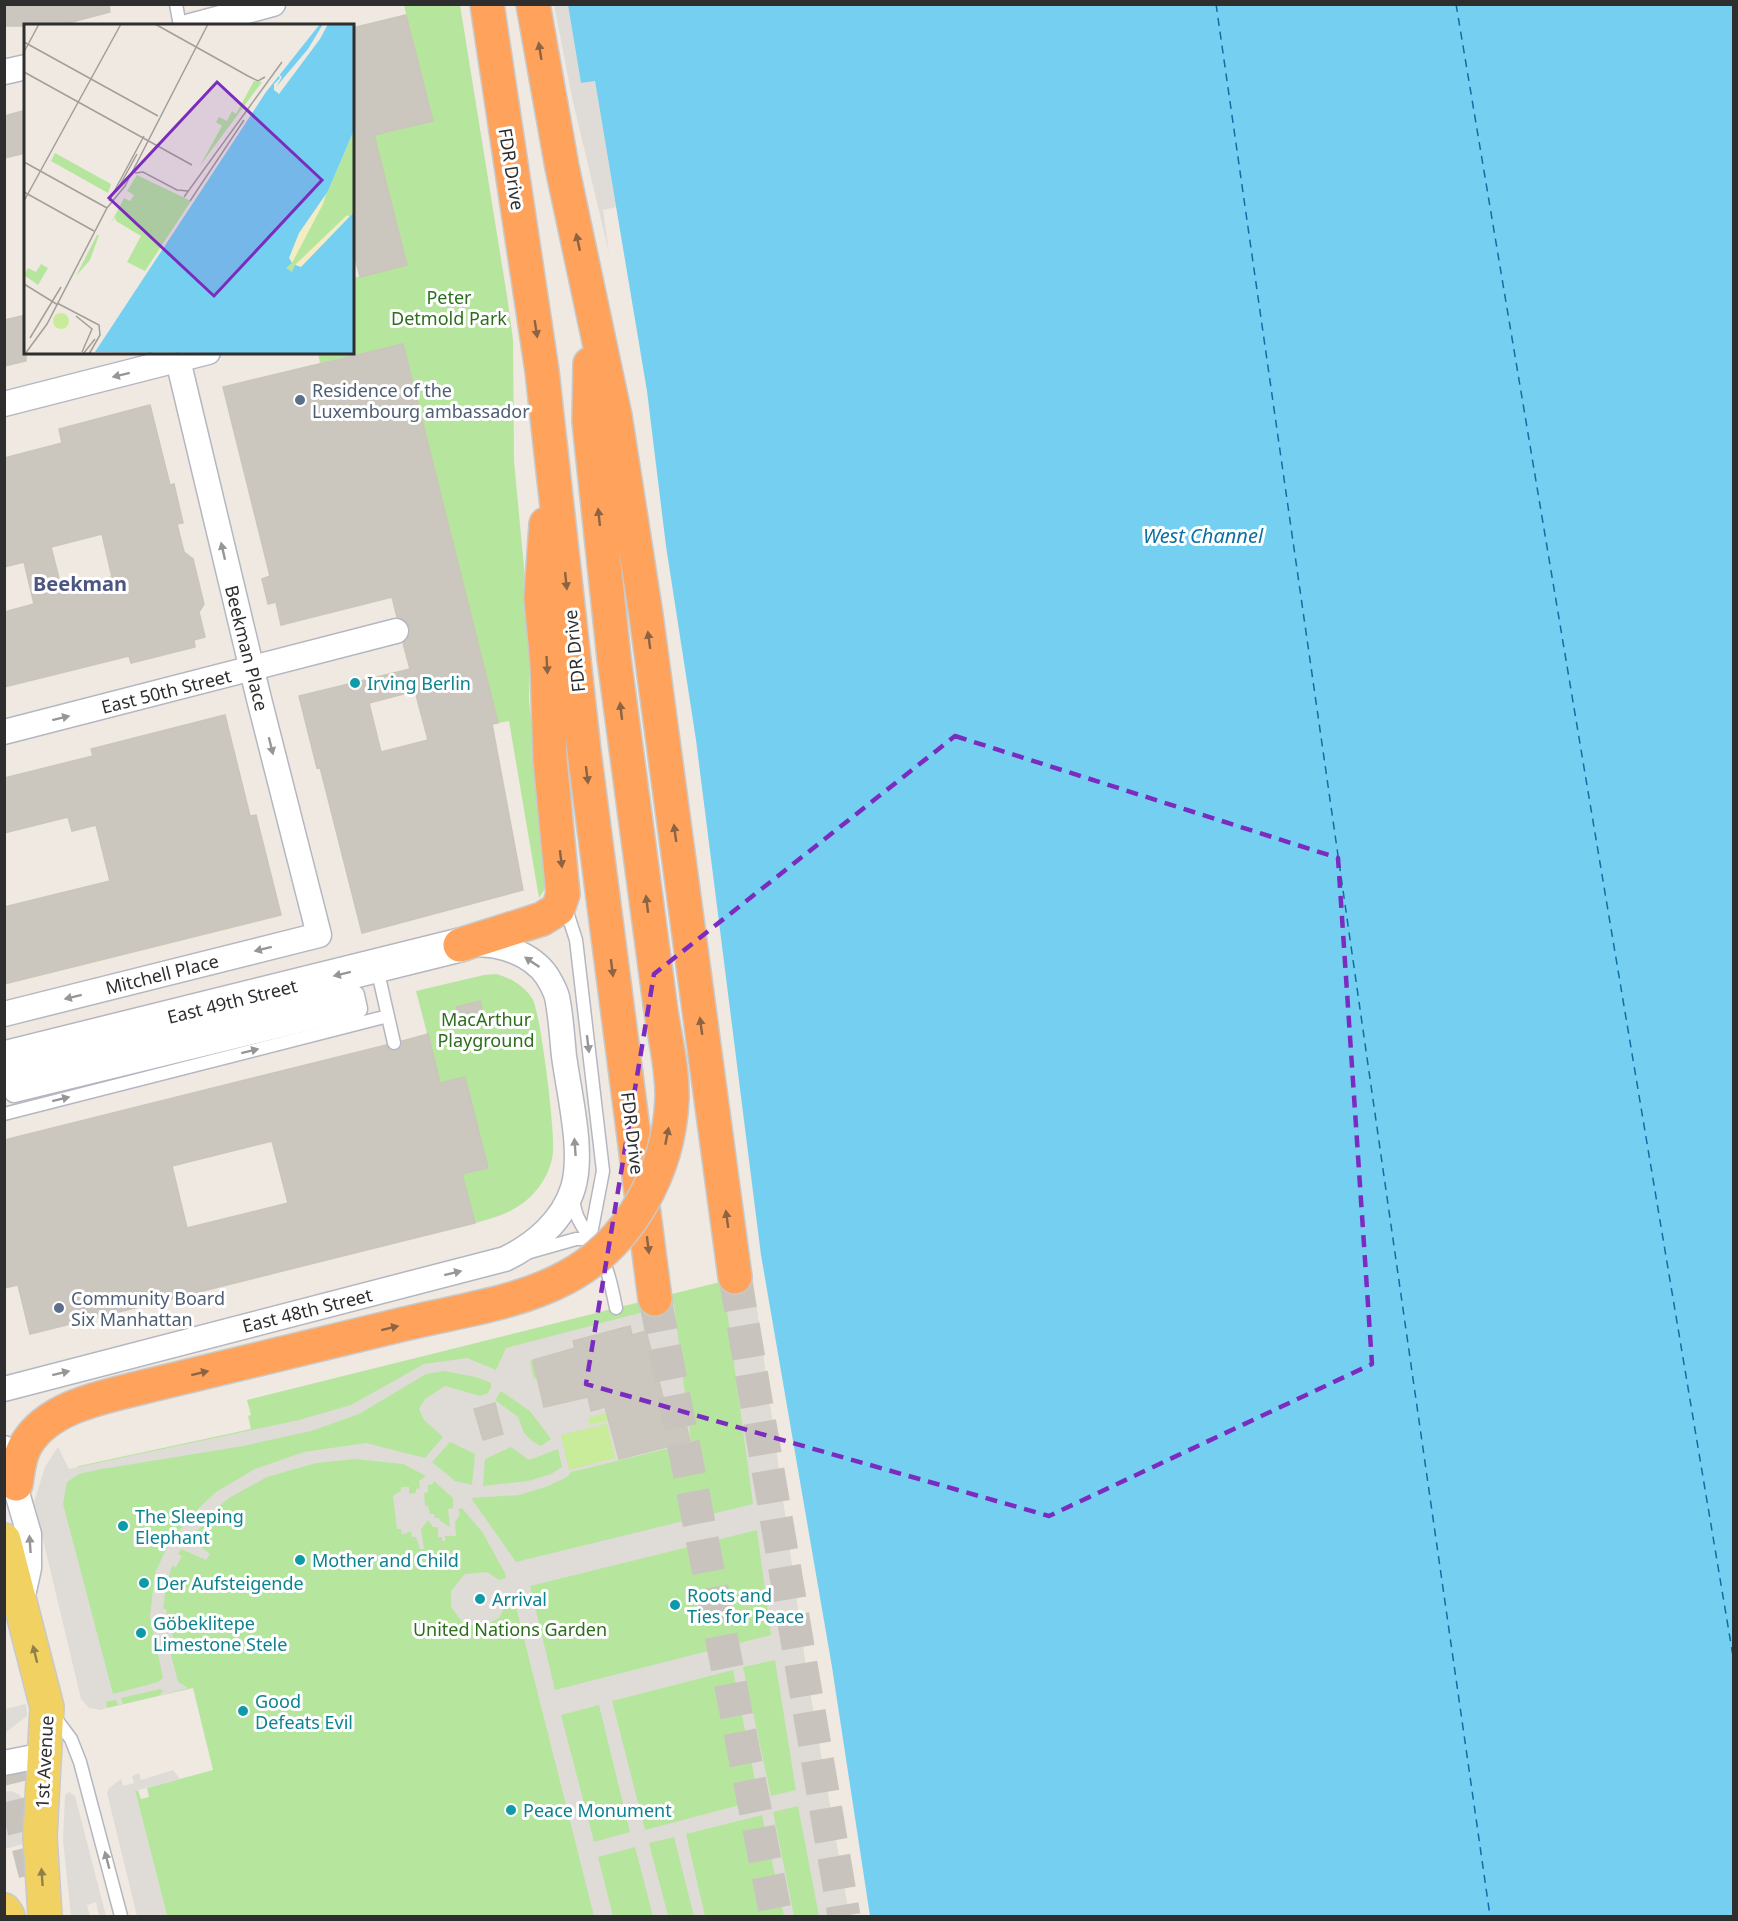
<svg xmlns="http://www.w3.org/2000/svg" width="1738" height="1921" font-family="'Noto Sans',sans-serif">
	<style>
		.green { fill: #b6e59e }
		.pitch { fill: #c9ec9a }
		.plaza { fill: #dfdcd8; fill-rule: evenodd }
		.water { fill: #75cff0 }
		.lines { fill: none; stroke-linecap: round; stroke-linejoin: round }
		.ferry { stroke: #0d6fa3; stroke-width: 1.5; stroke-dasharray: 8 6; stroke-linecap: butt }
		.building { fill: #cbc7bf; stroke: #cbc5ba; stroke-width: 1.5; fill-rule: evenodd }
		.primary-tunnel { stroke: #c8c4bd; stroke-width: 33; stroke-dasharray: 33 16; stroke-linecap: butt }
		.motorway-tunnel { stroke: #c8c4bd; stroke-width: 33; stroke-dasharray: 33 16; stroke-linecap: butt }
		.service-casing { stroke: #b4b7c1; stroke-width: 15 }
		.pedestrian-casing { stroke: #b4b7c1; stroke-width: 21 }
		.minor-casing { stroke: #b4b7c1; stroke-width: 27 }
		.secondary-casing { stroke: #b4b7c1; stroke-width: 36 }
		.primary-casing { stroke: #c9c9c9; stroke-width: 36 }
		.motorway-casing { stroke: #c9c9c9; stroke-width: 36 }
		.service { stroke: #fff; stroke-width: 12 }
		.pedestrian { stroke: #fff; stroke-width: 18 }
		.minor { stroke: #fff; stroke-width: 24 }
		.secondary { stroke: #fff; stroke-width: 33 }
		.primary { stroke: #f2d163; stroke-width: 33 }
		.motorway { stroke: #ffa35c; stroke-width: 33 }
		.motorway-bridge-casing { stroke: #c9c9c9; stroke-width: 36; stroke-linecap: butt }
		.motorway-bridge { stroke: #ffa35c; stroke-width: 33 }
		.oneway { fill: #8c6343 }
		.oneway2 { fill: #969696 }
		.oneway3 { fill: #908048 }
		.marked { fill: none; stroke: #7b2cbf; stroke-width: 4.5; stroke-dasharray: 12 8; stroke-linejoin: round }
		.service-dot { fill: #5c6f8a; stroke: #fff; stroke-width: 2 }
		.culture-dot { fill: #0f9aa8; stroke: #fff; stroke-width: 2 }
		.labels { text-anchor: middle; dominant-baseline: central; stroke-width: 6; stroke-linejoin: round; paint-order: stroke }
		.street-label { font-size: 18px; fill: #2e2e2e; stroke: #fff }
		.park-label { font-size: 18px; fill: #2c6e1b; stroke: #fff }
		.service-label { font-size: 18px; fill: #4e5e75; stroke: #fff; text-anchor: start }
		.culture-label { font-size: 18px; fill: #0d838f; stroke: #fff; text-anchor: start }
		.water-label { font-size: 20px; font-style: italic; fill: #0d6fa3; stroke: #fff }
		.neighbourhood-label { font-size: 20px; font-weight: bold; fill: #4d5680; stroke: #fff }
		.inset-river { fill: none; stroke: #75cff0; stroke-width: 3 }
		.inset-road { fill: none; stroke: #a29e99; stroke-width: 1.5 }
		.view { fill: #7b2cbf; fill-opacity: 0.15; stroke: #7b2cbf; stroke-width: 3 }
		.inset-edge { fill: none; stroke: #2e2e2e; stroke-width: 3 }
	</style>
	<rect width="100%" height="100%" fill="#efe9e1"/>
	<path class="green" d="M404,5H460L507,296L513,340L514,461L530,631L529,701L550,881L539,898L509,721L498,723L403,344L320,363L318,353L352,352L353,278L406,265L372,127L389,132L433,121Z
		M497,974C512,979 525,986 533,1000C541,1017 555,1130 553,1151C553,1160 548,1173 543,1181C527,1207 503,1216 475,1223L462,1174L487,1168L440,1083L416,991L484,975Z
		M752,1274L806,1670L849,1916H167L135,1791L138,1790L141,1799L149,1797L147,1788L213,1770L193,1688L107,1708L53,1505L59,1478L79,1466L251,1429L248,1416L251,1415L247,1400Z"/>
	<path class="pitch" d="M632,1406L635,1414L590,1426L588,1418Z
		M607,1424L616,1458L569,1470L561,1435Z"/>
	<path class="plaza" d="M554,5H568L581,83L595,81L616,207L603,210L609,253L573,102Z
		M752,1274L806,1670L849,1916H819L798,1806L773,1812L794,1916H784L762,1815L686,1834L705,1916H694L674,1837L649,1843L668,1916H653L635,1847L598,1857L613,1916H594L515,1603L505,1606L499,1618L481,1627L464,1624L451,1607V1591L465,1574L487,1572L499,1580L506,1578L505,1573L483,1533L462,1508L458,1509L460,1514L455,1522L456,1536H445V1541H442V1537H438V1527H433L428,1520L421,1529L424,1549H420L416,1537H412L411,1531L402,1535L401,1529H397L393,1496L401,1491V1487H409V1494L416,1493V1489L420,1488L419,1481L426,1476L403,1464L355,1459L316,1463L267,1477L229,1498L201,1522L203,1525L189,1538L210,1554L206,1560L181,1549L178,1554L182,1556L176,1567L172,1566L166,1586L163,1609H166L176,1649L170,1651L178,1682L188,1688L158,1696L164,1691L160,1689L121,1698L123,1704L118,1705L116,1700L105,1702L107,1708L100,1710L89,1708L81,1699L34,1502L45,1467L58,1447L69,1469L299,1420L351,1405L424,1364L467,1358L496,1370L506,1348L674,1304L691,1443L571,1472L567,1477L548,1486L519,1495L471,1498L516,1562L753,1504L723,1281ZM629,1326L632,1335L646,1331L662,1393L591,1411L574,1341ZM554,1354L560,1372L534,1379L530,1361ZM444,1371L476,1377L491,1383V1387L488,1393L480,1396L445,1386L425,1399L419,1409L424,1420L443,1437L425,1458L366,1443L304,1452L255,1469L216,1492L199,1508L170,1541L155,1573L150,1616L163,1678L158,1682L113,1694L63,1504L67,1482L79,1474L96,1470L243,1446L311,1431L359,1414L426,1374ZM562,1379L568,1402L545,1407L539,1384ZM501,1391L530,1411L551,1439L541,1446L532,1441L524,1433L518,1417L495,1400ZM495,1403L503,1434L483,1439L474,1410ZM632,1406L634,1414L590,1425L588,1418ZM682,1412L690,1441L653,1451L645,1423ZM607,1424L615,1458L569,1470L561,1435ZM612,1434L645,1452L620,1459ZM450,1442L475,1454L472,1485L455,1481L432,1462ZM511,1447L529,1460L558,1449L562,1467L551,1474L528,1481L483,1486L485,1459ZM434,1481L453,1498V1508L448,1509L450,1527L440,1521L439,1518H435L434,1514H430L428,1506H425L424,1493L428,1492V1485L433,1484ZM757,1530L771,1635L555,1690L530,1586ZM775,1660L796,1790L771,1796L743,1667ZM733,1670L759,1800L645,1830L612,1701ZM599,1705L630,1832L594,1842L561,1715Z
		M26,1704L27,1716L5,1733V1709Z
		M173,1770L180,1779L135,1791L167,1916H137L107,1793L109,1788L121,1779L123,1786L134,1783L132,1776L139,1773L141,1780Z
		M11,1791L20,1795L25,1805L23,1844L5,1849L4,1792Z
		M69,1792L75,1796L106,1916H99L96,1902L87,1905L90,1916H71L63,1841L65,1795Z"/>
	<path class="water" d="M568,5H1733V1916H870L832,1667L761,1255L696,740L666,546L647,391L595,81L581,83Z"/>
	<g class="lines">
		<path class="ferry" d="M1216,4L1490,1916
			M1456,4L1734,1662"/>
	</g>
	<path class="building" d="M4,4H109L110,12L57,26H4Z
		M406,15L433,121L374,135L407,265L360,277L352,246V28Z
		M26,110V153L4,158V116Z
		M26,315V361L4,366V320Z
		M403,344L498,723L492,724L523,890L362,933L320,767L317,768L299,696L410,669L403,643L410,635V628L406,621L397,617L392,597L281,625L276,602L268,604L262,579L270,576L223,387ZM415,691L428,740L381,752L369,703Z
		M150,405L170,485L174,484L183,523L177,524L184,552L193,559L204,604L199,612L205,637L194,640L195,647L131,663L129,656L4,687V612L34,604L24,562L4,567V458L62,443L59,429ZM102,534L112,577L62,590L51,547Z
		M225,715L250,816L256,815L281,915L4,984V907L110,881L96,825L72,831L68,817L4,833V778L93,756L91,749Z
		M480,1001L485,1024L462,1029L456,1007Z
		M428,1034L440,1083L465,1077L488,1168L462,1174L475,1223L30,1334L18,1285L4,1288V1140L386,1045L391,1051H396L402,1046V1041ZM272,1141L288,1203L187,1228L172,1166Z
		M630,1326L632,1335L646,1331L668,1416L683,1412L690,1441L619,1459L605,1407L591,1411L588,1397L544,1407L533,1360L575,1348L573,1341Z
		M495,1403L503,1434L483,1440L474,1409Z"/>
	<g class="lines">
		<path class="primary-tunnel" d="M4,1752L35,1874"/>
		<path class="motorway-tunnel" d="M735,1277L844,1916
			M655,1299L776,1916"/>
		<g class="service-casing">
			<path id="service" d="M176,4L180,26
				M558,909L569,918L576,940L603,1171L590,1239
				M377,968L394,1043
				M4,1114L388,1016
				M573,1196C575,1223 586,1229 598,1250C608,1268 612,1288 616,1308
				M530,1252L576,1239H590
				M53,1715L71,1739L80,1762L121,1916"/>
		</g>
		<g class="pedestrian-casing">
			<path id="pedestrian" d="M355,995L358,1009L14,1093L10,1080Z"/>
		</g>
		<g class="minor-casing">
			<path id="minor" d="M190,26L273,4
				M4,72L26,67
				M4,404L208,352
				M4,732L396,631
				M4,1014L319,935L258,695L178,360
				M4,1389L505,1259C534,1245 563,1221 573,1188C584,1152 569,1094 564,1056C562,1037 561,1016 557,997C555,989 551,983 547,976C531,953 501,944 474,944
				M4,1448L29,1534V1568L22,1600
				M4,1763L44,1755"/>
		</g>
		<g class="secondary-casing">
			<path id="secondary" d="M4,1058L460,945"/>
		</g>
		<g class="primary-casing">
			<path id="primary" d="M4,1540L47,1707L40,1837L45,1916
				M4,1910L8,1916"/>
		</g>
		<g class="motorway-casing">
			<path id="motorway" d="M487,4L542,371L584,751L655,1299
				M533,4L562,167L615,416L646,615L735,1277
				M590,364L589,421L614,658L660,1004
				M460,945L542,919L558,909L563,894L550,759L547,663L541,598L546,524
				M16,1484C18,1470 19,1455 27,1443C50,1406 104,1397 143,1387"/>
		</g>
		<use href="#service" class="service"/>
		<use href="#pedestrian" class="pedestrian"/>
		<use href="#minor" class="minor"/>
		<use href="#secondary" class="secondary"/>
		<use href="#primary" class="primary"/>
		<use href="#motorway" class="motorway"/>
		<g class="motorway-bridge-casing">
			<path id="motorway-bridge" d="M143,1387C230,1366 317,1345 404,1324C457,1311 516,1304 565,1278C630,1244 669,1171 672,1099C673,1068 664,1035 660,1004"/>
		</g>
		<use href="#motorway-bridge" class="motorway-bridge"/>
	</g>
	<defs><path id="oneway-solid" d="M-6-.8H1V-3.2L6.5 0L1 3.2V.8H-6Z" transform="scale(1.5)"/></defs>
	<g class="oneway">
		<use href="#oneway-solid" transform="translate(540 51) rotate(-99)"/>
		<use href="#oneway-solid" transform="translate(578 242) rotate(-102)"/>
		<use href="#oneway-solid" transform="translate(536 329) rotate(81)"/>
		<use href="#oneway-solid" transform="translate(599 517) rotate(-96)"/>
		<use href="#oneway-solid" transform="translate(566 581) rotate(84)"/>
		<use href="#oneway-solid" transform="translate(649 640) rotate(-98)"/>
		<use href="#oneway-solid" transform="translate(547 665) rotate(87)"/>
		<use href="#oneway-solid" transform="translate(621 711) rotate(-97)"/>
		<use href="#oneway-solid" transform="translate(587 775) rotate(83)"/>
		<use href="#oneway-solid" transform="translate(675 833) rotate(-98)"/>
		<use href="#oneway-solid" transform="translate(561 859) rotate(83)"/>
		<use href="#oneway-solid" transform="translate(647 904) rotate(-97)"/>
		<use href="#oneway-solid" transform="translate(612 968) rotate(83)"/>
		<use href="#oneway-solid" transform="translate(701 1026) rotate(-98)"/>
		<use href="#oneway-solid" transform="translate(667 1136) rotate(-79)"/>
		<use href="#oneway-solid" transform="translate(727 1219) rotate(-98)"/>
		<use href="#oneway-solid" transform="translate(648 1245) rotate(83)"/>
		<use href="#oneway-solid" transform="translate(390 1328) rotate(-14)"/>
		<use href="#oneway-solid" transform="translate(200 1373) rotate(-14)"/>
	</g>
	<g class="oneway2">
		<use href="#oneway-solid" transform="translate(121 375) rotate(166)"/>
		<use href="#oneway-solid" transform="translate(223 551) rotate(-103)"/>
		<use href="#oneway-solid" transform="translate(61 718) rotate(-14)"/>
		<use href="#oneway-solid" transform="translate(271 746) rotate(76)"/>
		<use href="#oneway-solid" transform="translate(263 949) rotate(166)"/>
		<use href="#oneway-solid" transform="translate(532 962) rotate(-146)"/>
		<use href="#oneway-solid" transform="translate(342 974) rotate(166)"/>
		<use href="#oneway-solid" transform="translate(73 997) rotate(166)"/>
		<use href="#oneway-solid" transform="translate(588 1044) rotate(83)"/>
		<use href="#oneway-solid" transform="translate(250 1051) rotate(-14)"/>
		<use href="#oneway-solid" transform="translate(61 1099) rotate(-14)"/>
		<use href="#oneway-solid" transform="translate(575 1147) rotate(-94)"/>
		<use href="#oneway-solid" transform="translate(453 1273) rotate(-14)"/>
		<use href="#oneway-solid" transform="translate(61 1373) rotate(-14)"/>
		<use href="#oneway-solid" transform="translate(30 1544) rotate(-94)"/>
		<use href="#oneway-solid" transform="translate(107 1860) rotate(-105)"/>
	</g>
	<g class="oneway3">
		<use href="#oneway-solid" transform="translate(35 1654) rotate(-104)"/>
		<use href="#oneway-solid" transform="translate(42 1877) rotate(-94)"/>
	</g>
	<path class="marked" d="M955,736L1338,858L1372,1364L1049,1516L586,1384L654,974Z"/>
	<g class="service-dot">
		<circle cx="300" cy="400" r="6"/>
		<circle cx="59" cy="1308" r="6"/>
	</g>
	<g class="culture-dot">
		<circle cx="355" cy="683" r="6"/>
		<circle cx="123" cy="1526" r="6"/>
		<circle cx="300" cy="1560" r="6"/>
		<circle cx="144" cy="1583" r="6"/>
		<circle cx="480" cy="1599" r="6"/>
		<circle cx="675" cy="1605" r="6"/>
		<circle cx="141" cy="1633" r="6"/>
		<circle cx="243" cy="1711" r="6"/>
		<circle cx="511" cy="1810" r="6"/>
	</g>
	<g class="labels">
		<g class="street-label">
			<text transform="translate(512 169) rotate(81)">FDR Drive</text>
			<text transform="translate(247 648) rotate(76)">Beekman Place</text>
			<text transform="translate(574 651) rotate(-96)">FDR Drive</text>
			<text transform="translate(166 691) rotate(-14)">East 50th Street</text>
			<text transform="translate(162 974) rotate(-14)">Mitchell Place</text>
			<text transform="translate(232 1001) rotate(-14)">East 49th Street</text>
			<text transform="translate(633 1133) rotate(83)">FDR Drive</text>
			<text transform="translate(307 1310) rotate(-14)">East 48th Street</text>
			<text transform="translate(44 1762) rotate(-87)">1st Avenue</text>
		</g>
		<g class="park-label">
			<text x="449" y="297">Peter<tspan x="449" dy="21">Detmold Park</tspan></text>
			<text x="486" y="1019">MacArthur<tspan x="486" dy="21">Playground</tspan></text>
			<text x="510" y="1629">United Nations Garden</text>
		</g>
		<g class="service-label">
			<text x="312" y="390">Residence of the<tspan x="312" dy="21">Luxembourg ambassador</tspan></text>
			<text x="71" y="1298">Community Board<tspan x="71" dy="21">Six Manhattan</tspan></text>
		</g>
		<g class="culture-label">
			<text x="367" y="683">Irving Berlin</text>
			<text x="135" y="1516">The Sleeping<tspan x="135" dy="21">Elephant</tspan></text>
			<text x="312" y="1560">Mother and Child</text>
			<text x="156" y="1583">Der Aufsteigende</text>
			<text x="687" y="1595">Roots and<tspan x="687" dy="21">Ties for Peace</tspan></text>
			<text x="492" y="1599">Arrival</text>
			<text x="153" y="1623">Göbeklitepe<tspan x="153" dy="21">Limestone Stele</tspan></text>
			<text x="255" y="1701">Good<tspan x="255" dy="21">Defeats Evil</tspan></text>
			<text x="523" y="1810">Peace Monument</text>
		</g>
		<g class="water-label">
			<text x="1203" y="535">West Channel</text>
		</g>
		<g class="neighbourhood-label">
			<text x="80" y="583">Beekman</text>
		</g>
	</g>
	<g transform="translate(24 24)">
		<rect width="330" height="330" fill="#efe9e1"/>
		<path d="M230,57L238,58L175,143L198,102L192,98L195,93L203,97L208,87L212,90ZM330,106V188L268,249L262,244L275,209L304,167ZM31,129L87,160L84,169L27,137ZM113,151L167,177L121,247L103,238L117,212L92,197L91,193L86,201L100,174L106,177L110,171L103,167ZM75,211L66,236L52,252L73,211ZM17,240L24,244L14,261L0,251L4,244L12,248Z" fill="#b6e59e"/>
		<path d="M302,170L299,180L268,239L265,234L275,209ZM323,191L326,193L319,202L277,243L271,241Z" fill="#f3ecc5"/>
		<path d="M29 297a8 8 0 1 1 16 0a8 8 0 1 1-16 0Z" fill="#c9ec9a"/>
		<path d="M296,0H330V106L304,167L275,209L265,234L268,239L262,244L268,248L271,241L277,243L330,188V330L71,328L242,68Z" fill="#75cff0"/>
		<path d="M299,0H304L296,15L255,70L250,66V60L256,54L253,49L258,53L252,63L284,25Z" fill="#efe9e1"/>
		<path class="inset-river" d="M125,330L330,35M152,330L330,67M259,330L268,318L307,302L330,300"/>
		<path class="inset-road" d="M131,0L224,52M0,18L134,92M0,28L15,0M0,48L168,141M224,52L234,57L241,53M0,138L83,184M111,149L119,148L153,166L164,167M96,161L113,130M0,168L70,207M160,173L258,38M0,177L97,0M85,177L120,112M166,177L220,96M0,260L34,281M33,279L75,301L76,311L65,330M52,292L68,305L58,328M6,314L37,263M1,330L23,300L83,184L101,162L184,0M59,330L71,315"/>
		<path class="view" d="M193,58L298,156L190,272L85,174Z"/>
		<rect width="330" height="330" class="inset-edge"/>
	</g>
	<rect width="1738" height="1921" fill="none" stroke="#2e2e2e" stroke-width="12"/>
</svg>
